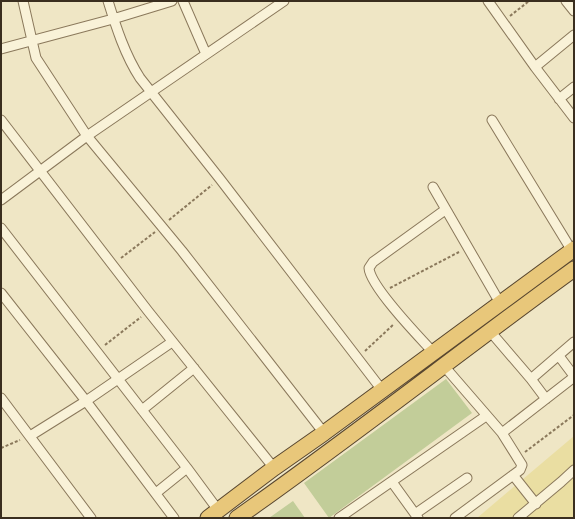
<svg xmlns="http://www.w3.org/2000/svg" width="575" height="519" font-family="'Roboto Serif',serif">
	<style>
		.green { fill: #c2cd99 }
		.sand { fill: #eadea2 }
		.lines { fill: none; stroke-linecap: round; stroke-linejoin: round }
		.minor-casing { stroke: #8a785b; stroke-width: 11 }
		.trunk-casing { stroke: #58462f; stroke-width: 17 }
		.path { stroke: #8a785b; stroke-width: 2; stroke-dasharray: 3 2; stroke-linecap: butt }
		.minor { stroke: #f9f2d8; stroke-width: 9 }
		.trunk { stroke: #e8c77a; stroke-width: 15 }
	</style>
	<rect width="100%" height="100%" fill="#efe6c5"/>
	<path class="green" d="M446,379L472,413L329,518L304,483Z
		M293,501L305,518H269Z"/>
	<path class="sand" d="M574,436V518H477Z"/>
	<g class="lines">
		<g class="minor-casing">
			<path id="minor" d="M23,1L36,58L87,136L182,251L324,433
				M108,1C116,27 125,55 140,78L220,179L382,390
				M183,1L206,54
				M488,1L535,67L574,118
				M566,1L574,11
				M1,49L113,19L172,1
				M535,67L574,35
				M559,99L574,87
				M1,120L148,311L274,468
				M492,120L572,251
				M433,187L500,303
				M1,200L87,136L284,1
				M1,228L187,468L218,510
				M1,293L86,401L174,518
				M491,329L495,337L531,379L574,342
				M433,352C419,337 370,286 369,268L373,262L445,210
				M559,356L574,376
				M444,366L502,433L522,465L520,470L455,518
				M531,379L546,399
				M1,398L91,518
				M142,410L194,368
				M502,433L574,377
				M30,436L86,401L172,342
				M513,475L536,504
				M392,482L418,518
				M156,493L187,468
				M415,514L467,478
				M339,518L486,416
				M518,518L561,482L574,470"/>
		</g>
		<g class="trunk-casing">
			<path id="trunk" d="M208,518L274,468L324,433L574,249
				M237,518C351,438 461,351 574,269"/>
		</g>
		<path class="path" d="M510,16L529,1
			M169,220L212,185
			M121,258L155,232
			M390,288L459,252
			M105,345L141,317
			M365,351L394,324
			M1,448L20,440
			M525,452L574,415"/>
		<use href="#minor" class="minor"/>
		<use href="#trunk" class="trunk"/>
	</g>
	<rect width="575" height="519" fill="none" stroke="#3a2e1f" stroke-width="4"/>
</svg>
